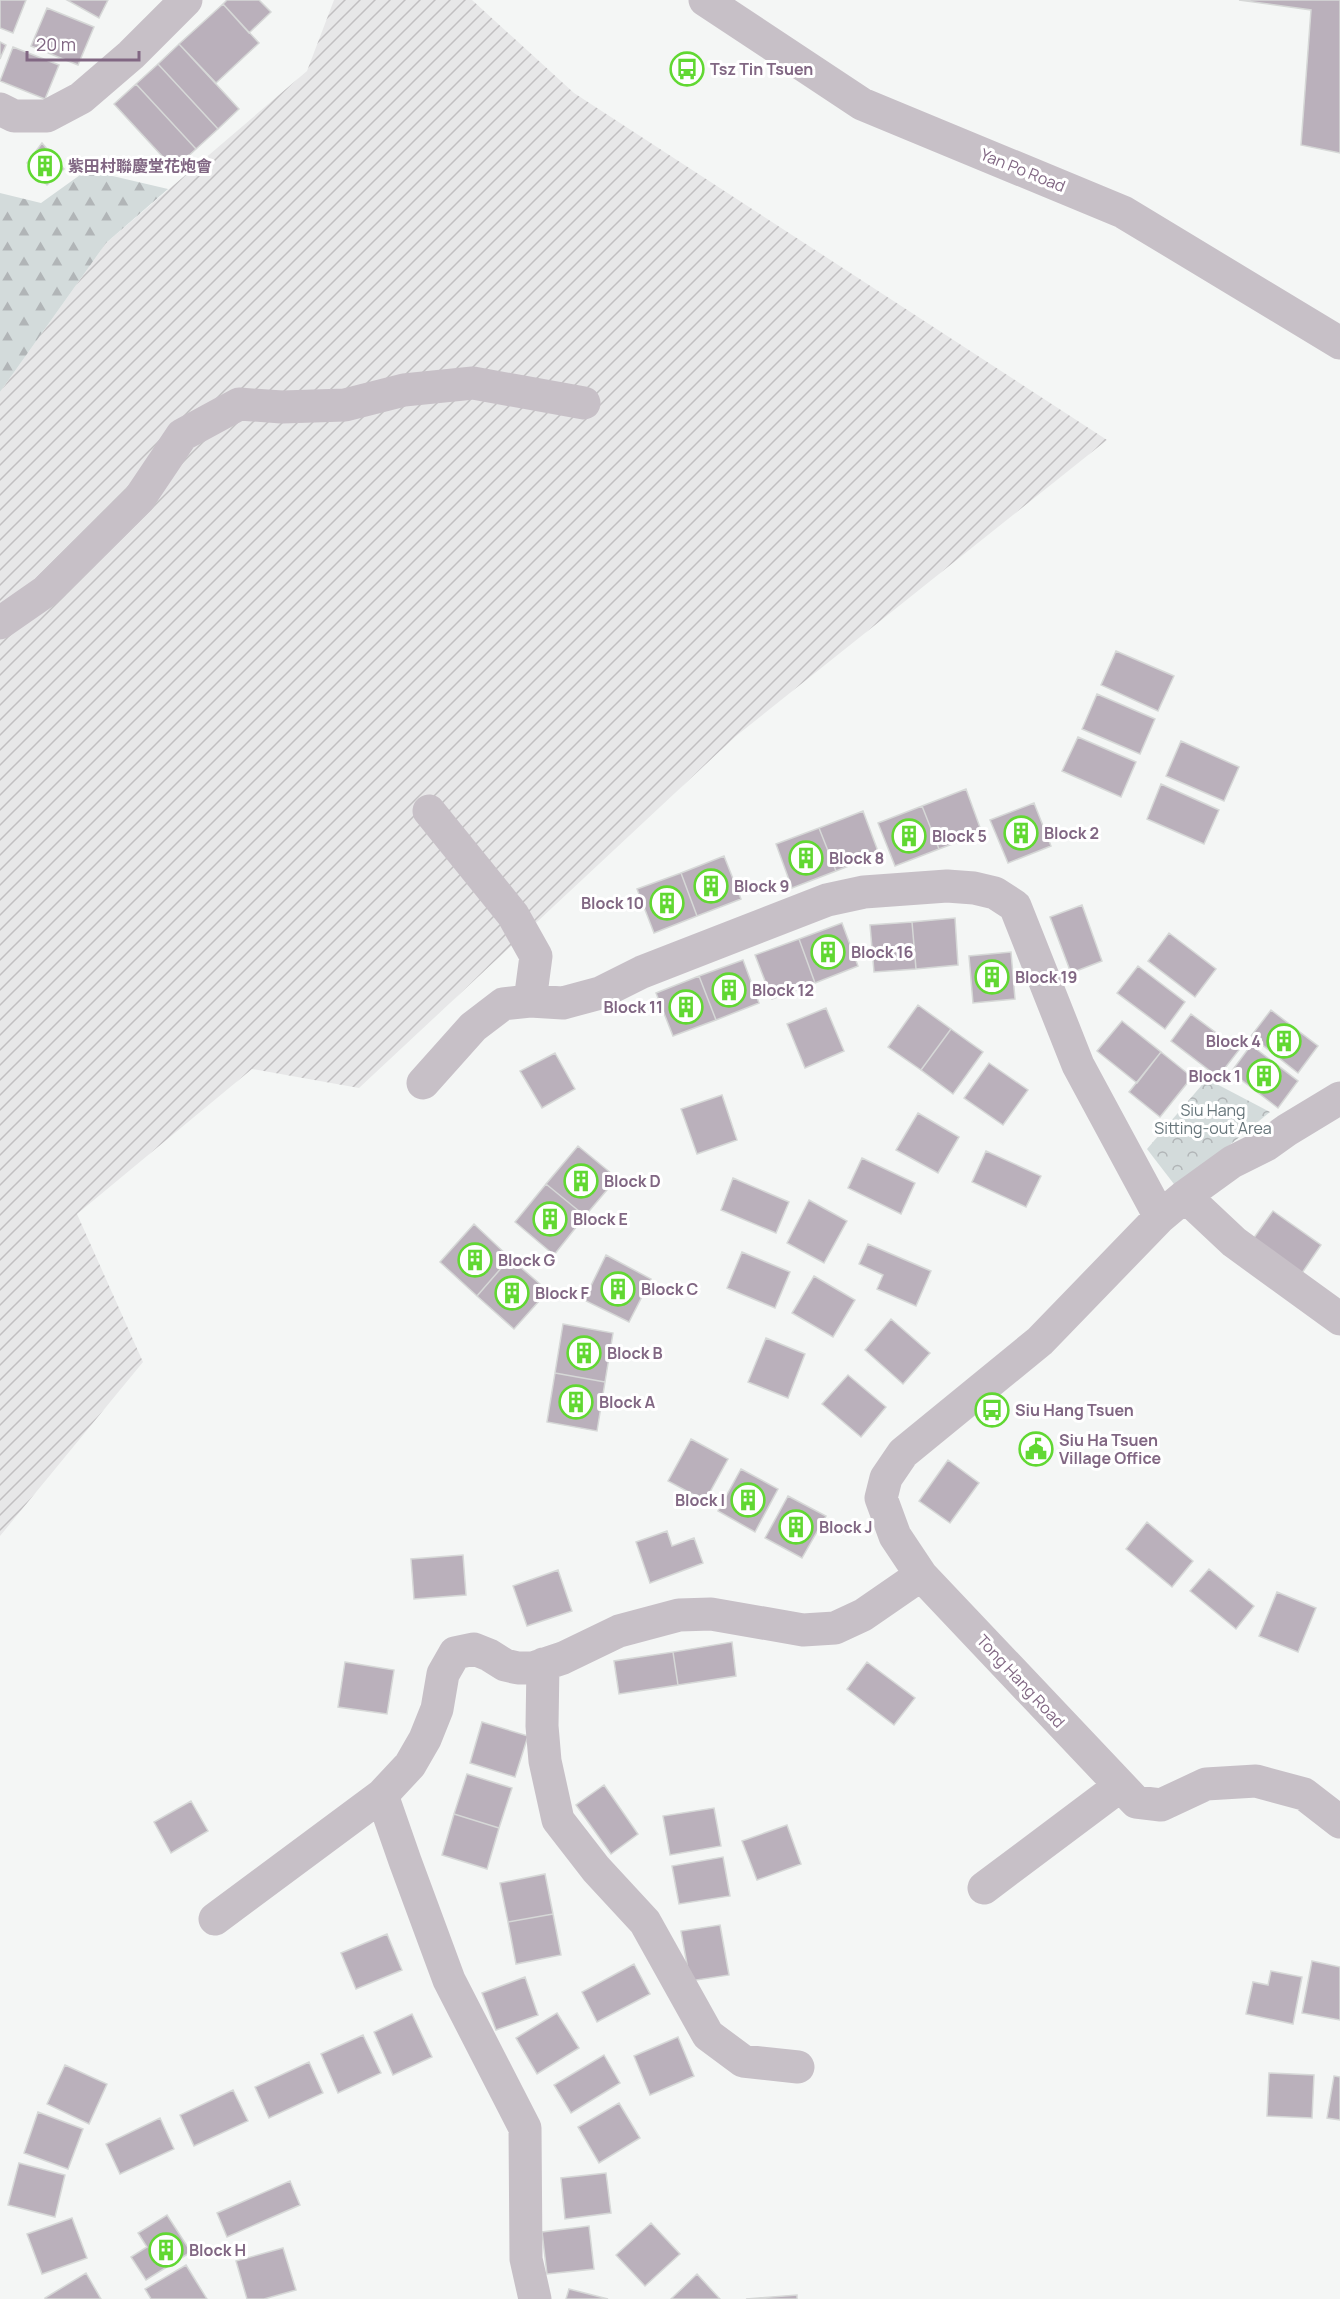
<svg xmlns="http://www.w3.org/2000/svg" width="1340" height="2299" font-family="Manrope,'Noto Sans TC',sans-serif">
	<style>
		.industrial { fill: url(#industrial-furrows) }
		.forest { fill: url(#forest-firs) }
		.park { fill: url(#park-crowns) }
		.building { fill: #bab0bb; stroke: #d6d8d7; stroke-width: 1.5 }
		.lines { fill: none; stroke-linecap: round; stroke-linejoin: round }
		.minor { stroke: #c7c0c7; stroke-width: 33 }
		.labels { text-anchor: middle; dominant-baseline: central; stroke-width: 6; stroke-linejoin: round; paint-order: stroke }
		.poi-label { font-size: 16px; font-weight: bold; fill: #816783; stroke: #fff; text-anchor: start }
		.street-label { font-size: 16px; fill: #816783; stroke: #fff }
		.park-label { font-size: 16px; fill: #66757a; stroke: #fff }
	</style>
	<defs>
		<pattern id="industrial-furrows" width="10" height="10" patternUnits="userSpaceOnUse" patternTransform="scale(1.5)"><rect width="10" height="10" fill="#e7e7e8"/><path d="M-1 1l2-2M0 10L10 0M9 11l2-2" fill="none" stroke="#c1bfc1"/></pattern>
		<pattern id="forest-firs" width="22" height="20" patternUnits="userSpaceOnUse" patternTransform="scale(1.5)"><rect width="22" height="20" fill="#d3dbdb"/><path d="M5 1l3.5 6h-7zM16 11l3.5 6h-7z" fill="#b1b5b7"/></pattern>
		<pattern id="park-crowns" width="20" height="18" patternUnits="userSpaceOnUse" patternTransform="scale(1.5)"><rect width="20" height="18" fill="#d3dbdb"/><path d="M2 6a3 3 0 1 1 6 0M12 15a3 3 0 1 1 6 0" fill="none" stroke="#b1b5b7"/></pattern>
	</defs>
	<rect width="100%" height="100%" fill="#f4f6f5"/>
	<path class="industrial" d="M334,0H472L574,93L1107,440L736,736L359,1088L252,1069L77,1214L143,1362L0,1536V392L106,243L307,71Z"/>
	<path class="forest" d="M87,170L168,189L106,243L0,392V193L41,203Z"/>
	<path class="park" d="M1207,1079L1270,1112L1177,1188L1147,1149Z"/>
	<path class="building" d="M0,0H26L13,33L0,28Z
		M67,0H108L99,18Z
		M227,0H259L271,12L249,33L223,4Z
		M1239,0H1340V153L1301,145L1311,10Z
		M223,4L259,43L216,83L179,44Z
		M47,8L94,27L78,65L31,46Z
		M0,42L6,45L0,59Z
		M179,44L239,109L218,129L158,64Z
		M13,47L59,65L45,99L0,81Z
		M158,64L218,129L196,149L136,84Z
		M136,84L196,149L174,169L114,104Z
		M42,143L64,169L47,185L27,163Z
		M1116,651L1174,676L1158,711L1101,685Z
		M1097,694L1155,719L1140,754L1082,729Z
		M1078,737L1136,762L1121,797L1062,771Z
		M1181,741L1239,767L1224,801L1166,776Z
		M1161,784L1219,810L1204,844L1147,819Z
		M966,789L982,833L939,849L922,806Z
		M1034,803L1051,846L1008,863L990,820Z
		M922,806L939,849L895,866L878,823Z
		M863,811L879,854L836,871L819,828Z
		M819,828L836,871L792,888L776,844Z
		M724,856L741,899L697,916L681,873Z
		M681,873L697,916L654,933L637,889Z
		M1082,905L1102,961L1071,973L1050,917Z
		M955,918L958,965L916,969L912,922Z
		M912,922L916,969L874,972L870,925Z
		M842,923L858,966L815,983L799,939Z
		M1169,933L1216,969L1195,997L1148,961Z
		M799,939L815,983L772,999L755,955Z
		M1011,952L1015,999L973,1003L969,956Z
		M743,960L759,1003L716,1020L699,976Z
		M1138,966L1185,1002L1165,1029L1117,993Z
		M699,976L716,1020L673,1036L656,993Z
		M918,1005L951,1029L921,1070L888,1047Z
		M826,1008L844,1051L805,1068L787,1024Z
		M1271,1010L1318,1046L1298,1073L1251,1036Z
		M1191,1014L1239,1050L1218,1077L1171,1041Z
		M1122,1021L1161,1052L1137,1083L1097,1051Z
		M951,1029L983,1052L953,1094L921,1070Z
		M1251,1045L1298,1081L1278,1108L1231,1072Z
		M1161,1052L1192,1077L1160,1117L1129,1092Z
		M555,1053L575,1089L542,1108L520,1071Z
		M989,1063L1028,1090L1003,1125L964,1098Z
		M722,1095L737,1140L697,1154L681,1109Z
		M918,1113L959,1137L938,1173L896,1150Z
		M578,1146L617,1178L585,1216L546,1184Z
		M986,1151L1041,1176L1026,1207L972,1182Z
		M862,1158L915,1183L901,1214L848,1188Z
		M733,1178L789,1202L776,1233L721,1210Z
		M546,1184L585,1216L554,1255L515,1222Z
		M809,1200L847,1221L824,1263L787,1243Z
		M1273,1211L1321,1245L1302,1273L1253,1239Z
		M474,1224L510,1258L477,1296L440,1262Z
		M868,1244L931,1271L916,1306L877,1289L883,1275L859,1264Z
		M742,1252L790,1272L775,1308L727,1288Z
		M606,1255L651,1279L629,1322L584,1300Z
		M510,1258L548,1291L514,1329L477,1296Z
		M814,1276L855,1300L833,1337L792,1313Z
		M891,1319L930,1353L903,1384L865,1350Z
		M563,1324L613,1333L605,1382L555,1373Z
		M766,1338L805,1354L788,1398L748,1382Z
		M555,1373L605,1382L597,1431L547,1422Z
		M848,1375L886,1407L861,1437L822,1404Z
		M691,1439L728,1459L705,1501L668,1481Z
		M948,1460L979,1483L950,1523L919,1501Z
		M741,1469L778,1489L755,1532L718,1511Z
		M788,1496L826,1516L802,1558L765,1538Z
		M1147,1522L1193,1561L1172,1587L1126,1549Z
		M667,1531L672,1546L694,1538L703,1563L650,1583L636,1542Z
		M463,1555L466,1595L414,1599L411,1559Z
		M1209,1569L1254,1606L1236,1629L1190,1591Z
		M558,1570L572,1611L527,1626L513,1586Z
		M1277,1592L1316,1608L1298,1652L1259,1636Z
		M732,1642L736,1676L678,1685L673,1652Z
		M673,1652L678,1685L619,1694L614,1661Z
		M345,1662L394,1670L387,1714L338,1707Z
		M867,1662L915,1698L894,1725L847,1689Z
		M482,1722L528,1736L515,1777L470,1763Z
		M467,1774L512,1788L499,1828L454,1814Z
		M604,1785L638,1834L611,1854L576,1805Z
		M191,1801L208,1831L171,1853L154,1822Z
		M714,1808L721,1846L670,1855L663,1816Z
		M454,1814L499,1828L487,1869L442,1855Z
		M787,1825L801,1864L757,1880L742,1841Z
		M723,1857L730,1896L679,1904L672,1866Z
		M545,1874L553,1914L508,1922L500,1883Z
		M553,1914L561,1955L516,1964L508,1922Z
		M720,1925L729,1975L690,1981L681,1931Z
		M387,1934L402,1970L356,1989L341,1953Z
		M1312,1961L1340,1967V2020L1302,2013Z
		M634,1964L650,1994L597,2022L582,1992Z
		M1271,1971L1302,1977L1293,2024L1246,2014L1253,1982L1268,1985Z
		M525,1977L538,2015L496,2030L482,1993Z
		M557,2013L579,2048L537,2074L516,2038Z
		M412,2014L432,2057L393,2075L374,2032Z
		M363,2035L381,2073L338,2093L321,2054Z
		M678,2037L694,2076L650,2095L634,2056Z
		M604,2055L620,2083L571,2113L554,2085Z
		M309,2062L323,2093L269,2118L255,2087Z
		M65,2065L107,2084L89,2124L47,2104Z
		M1269,2073L1314,2075L1312,2118L1267,2116Z
		M1334,2076L1340,2077V2120L1327,2118Z
		M233,2090L248,2121L194,2146L180,2115Z
		M619,2103L640,2138L599,2163L578,2127Z
		M38,2112L83,2129L68,2169L24,2153Z
		M160,2118L174,2149L120,2174L106,2144Z
		M19,2163L65,2175L55,2217L8,2205Z
		M606,2173L611,2213L565,2219L561,2178Z
		M290,2181L300,2205L227,2237L217,2213Z
		M167,2215L191,2252L146,2280L131,2257L147,2247L138,2233Z
		M72,2218L87,2258L42,2274L27,2234Z
		M651,2223L680,2254L645,2286L616,2255Z
		M589,2226L594,2269L547,2274L542,2232Z
		M283,2248L296,2290L264,2299H247L236,2261Z
		M186,2265L207,2299H151L145,2289Z
		M86,2273L101,2299H45V2298Z
		M697,2274L720,2299H671Z
		M569,2289L608,2299H566Z
		M797,2295V2299H746Z"/>
	<g class="lines">
		<path class="minor" d="M705,0L862,104L1123,212L1340,343
			M0,109L14,116H47L81,98L131,55L186,0
			M0,623L46,591L139,499L182,435L239,404L282,407L345,405L404,390L473,383L584,403
			M429,811L513,915L536,956L530,1001
			M423,1083L473,1027L503,1004L530,1001L563,1003L600,993L642,972L827,900L864,892L947,886L974,888L995,893L1015,906L1078,1065L1160,1217
			M1340,1098L1287,1130L1266,1145L1232,1162L1185,1196L1160,1217L1040,1341L903,1453L886,1478L881,1498L895,1536L921,1575L1136,1802L1161,1805L1206,1784L1256,1781L1304,1794L1340,1822
			M1185,1196L1234,1242L1340,1319
			M543,1664L542,1726L545,1761L558,1820L596,1869L645,1922L708,2035L743,2061L798,2067
			M382,1795L405,1861L449,1980L525,2128L526,2259L535,2299
			M984,1888L1120,1786
			M215,1919L382,1795L410,1765L425,1739L437,1709L443,1674L455,1653L474,1649L489,1655L505,1665L518,1668H533L563,1658L619,1631L679,1615L711,1614L803,1630L835,1628L863,1615L921,1575"/>
	</g>
	<defs>
		<g id="bus-ring" transform="scale(1.725)"><circle r="9.5" fill="#fff" stroke="#61d832" stroke-width="1.5"/><path d="M-5-6H5V4H4V6H2V4H-2V6H-4V4H-5ZM-3.5-4V0h7V-4ZM-3.5 1.2v1.5H-2V1.2ZM2 1.2v1.5H3.5V1.2Z" fill="#61d832"/></g>
		<g id="building-ring" transform="scale(1.725)"><circle r="9.5" fill="#fff" stroke="#61d832" stroke-width="1.5"/><path d="M-4-6H4V6H1V3H-1V6H-4ZM-2.5-4.3h1.7v1.8h-1.7ZM.8-4.3h1.7v1.8H.8ZM-2.5-1h1.7V.8h-1.7ZM.8-1h1.7V.8H.8Z" fill="#61d832"/></g>
		<g id="civic-ring" transform="scale(1.725)"><circle r="9.5" fill="#fff" stroke="#61d832" stroke-width="1.5"/><path d="M-.6-6.5H3V-4.5H.6V-3L4-1V1h2V6H-6V1h2V-1L-.6-3ZM-1.2 2.5V6h2.4V2.5Z" fill="#61d832"/></g>
	</defs>
	<g fill-rule="evenodd">
		<use href="#bus-ring" x="687" y="69"/>
		<use href="#building-ring" x="45" y="166"/>
		<use href="#building-ring" x="1021" y="833"/>
		<use href="#building-ring" x="909" y="836"/>
		<use href="#building-ring" x="806" y="858"/>
		<use href="#building-ring" x="711" y="886"/>
		<use href="#building-ring" x="667" y="903"/>
		<use href="#building-ring" x="828" y="952"/>
		<use href="#building-ring" x="992" y="977"/>
		<use href="#building-ring" x="729" y="990"/>
		<use href="#building-ring" x="686" y="1007"/>
		<use href="#building-ring" x="1284" y="1041"/>
		<use href="#building-ring" x="1264" y="1076"/>
		<use href="#building-ring" x="581" y="1181"/>
		<use href="#building-ring" x="550" y="1219"/>
		<use href="#building-ring" x="475" y="1260"/>
		<use href="#building-ring" x="618" y="1289"/>
		<use href="#building-ring" x="512" y="1293"/>
		<use href="#building-ring" x="584" y="1353"/>
		<use href="#building-ring" x="576" y="1402"/>
		<use href="#bus-ring" x="992" y="1410"/>
		<use href="#civic-ring" x="1036" y="1449"/>
		<use href="#building-ring" x="748" y="1500"/>
		<use href="#building-ring" x="796" y="1527"/>
		<use href="#building-ring" x="166" y="2250"/>
	</g>
	<g class="labels">
		<g class="poi-label">
			<text x="710" y="69">Tsz Tin Tsuen</text>
			<text x="68" y="166">紫田村聯慶堂花炮會</text>
			<text x="1044" y="833">Block 2</text>
			<text x="932" y="836">Block 5</text>
			<text x="829" y="858">Block 8</text>
			<text x="734" y="886">Block 9</text>
			<text x="644" y="903" text-anchor="end">Block 10</text>
			<text x="851" y="952">Block 16</text>
			<text x="1015" y="977">Block 19</text>
			<text x="752" y="990">Block 12</text>
			<text x="663" y="1007" text-anchor="end">Block 11</text>
			<text x="1261" y="1041" text-anchor="end">Block 4</text>
			<text x="1241" y="1076" text-anchor="end">Block 1</text>
			<text x="604" y="1181">Block D</text>
			<text x="573" y="1219">Block E</text>
			<text x="498" y="1260">Block G</text>
			<text x="641" y="1289">Block C</text>
			<text x="535" y="1293">Block F</text>
			<text x="607" y="1353">Block B</text>
			<text x="599" y="1402">Block A</text>
			<text x="1015" y="1410">Siu Hang Tsuen</text>
			<text x="1059" y="1440">Siu Ha Tsuen<tspan x="1059" dy="18">Village Office</tspan></text>
			<text x="725" y="1500" text-anchor="end">Block I</text>
			<text x="819" y="1527">Block J</text>
			<text x="189" y="2250">Block H</text>
		</g>
		<g class="street-label">
			<text transform="translate(1023 170) rotate(22)">Yan Po Road</text>
			<text transform="translate(1021 1681) rotate(47)">Tong Hang Road</text>
		</g>
		<g class="park-label">
			<text x="1213" y="1110">Siu Hang<tspan x="1213" dy="18">Sitting-out Area</tspan></text>
		</g>
	</g>
	<path d="M27 51v9h112v-9" fill="none" stroke="#816783" stroke-width="3"/>
	<text x="36" y="51" font-size="18" fill="#816783" stroke="#ffffff" stroke-width="4.5" paint-order="stroke">20 m</text>
</svg>
